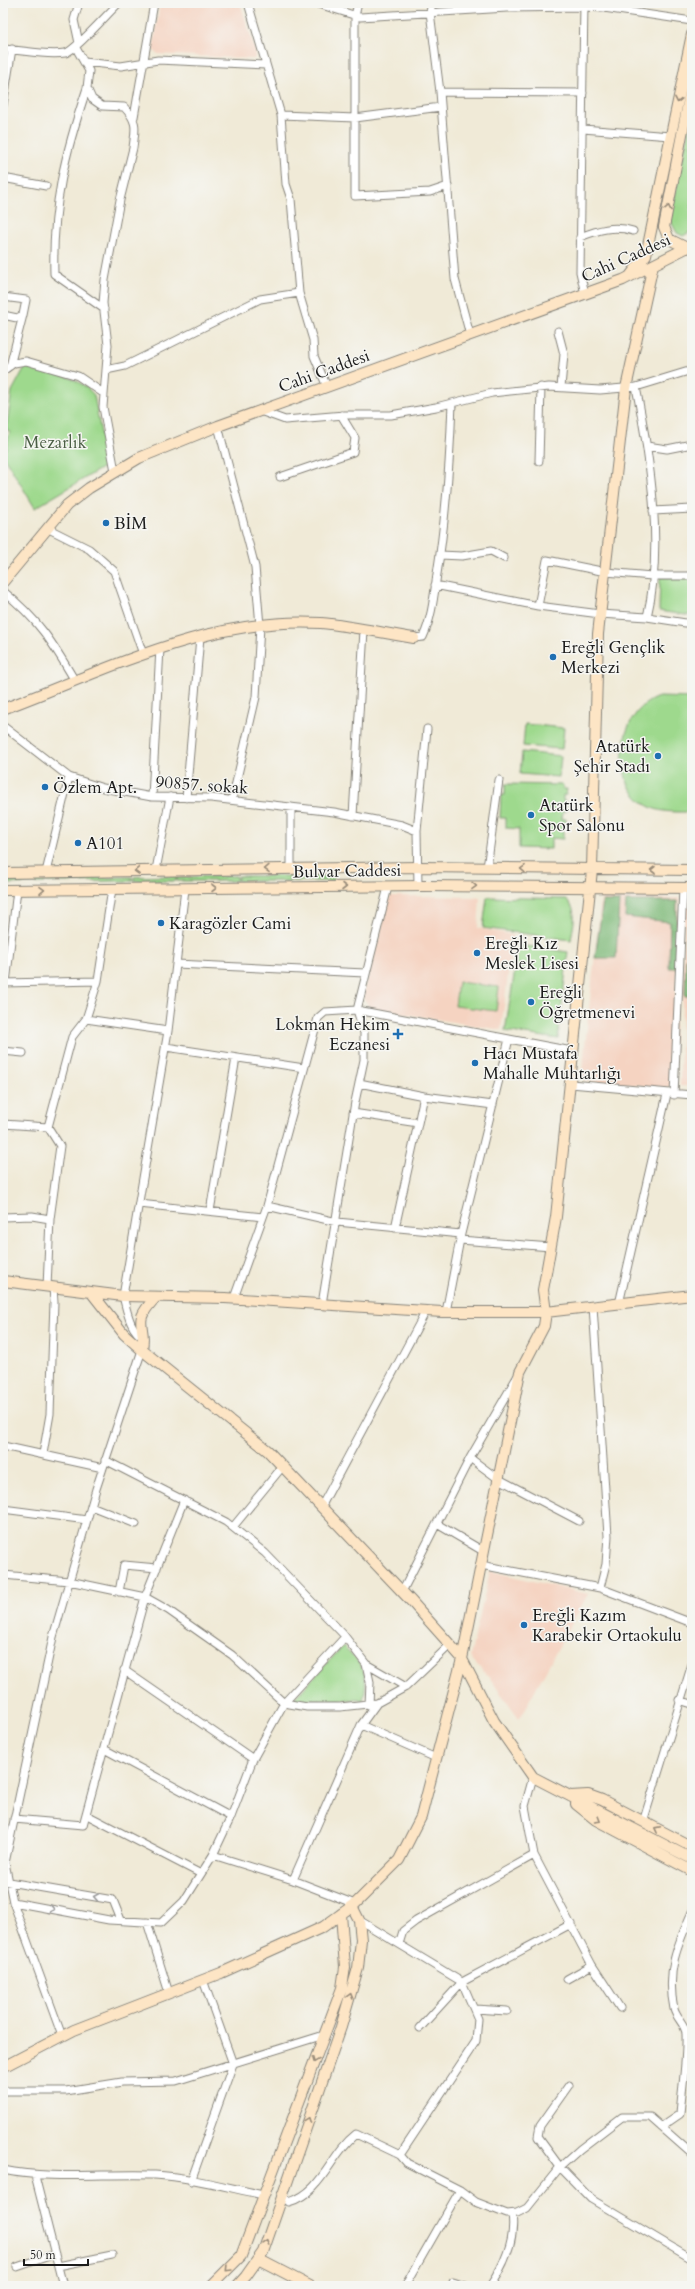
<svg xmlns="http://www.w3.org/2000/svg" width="695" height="2289" font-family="Cardo,serif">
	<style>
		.built { fill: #f5d3c1 }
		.green { fill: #9ed98d; stroke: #5d7a54 }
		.forest { fill: #7eb978; stroke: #4d6a4a }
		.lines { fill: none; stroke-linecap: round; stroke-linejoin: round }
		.street-casing { stroke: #86837a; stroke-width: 9 }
		.secondary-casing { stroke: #86837a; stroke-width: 12 }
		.street { stroke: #fff; stroke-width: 7 }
		.secondary { stroke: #fde5c5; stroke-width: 10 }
		.oneway { stroke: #988b79 }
		.oneway2 { stroke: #999 }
		.poi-dot { fill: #1f6fb2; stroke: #f6f6f2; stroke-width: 1.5 }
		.labels { text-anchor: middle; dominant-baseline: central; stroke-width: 3; stroke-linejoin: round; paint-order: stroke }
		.street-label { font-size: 17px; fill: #1c1c1c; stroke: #f6f6f2 }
		.park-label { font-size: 17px; fill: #4a5e44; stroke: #f6f6f2 }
		.poi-label { font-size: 17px; fill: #1c1c1c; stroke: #f6f6f2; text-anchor: start }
	</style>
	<rect width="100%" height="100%" fill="#f6f6f2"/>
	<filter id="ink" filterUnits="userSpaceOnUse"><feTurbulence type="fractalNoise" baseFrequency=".025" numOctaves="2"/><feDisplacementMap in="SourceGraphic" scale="8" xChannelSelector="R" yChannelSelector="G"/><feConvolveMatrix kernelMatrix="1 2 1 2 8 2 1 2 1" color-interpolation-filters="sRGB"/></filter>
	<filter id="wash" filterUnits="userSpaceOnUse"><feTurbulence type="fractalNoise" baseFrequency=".012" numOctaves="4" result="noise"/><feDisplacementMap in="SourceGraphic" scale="16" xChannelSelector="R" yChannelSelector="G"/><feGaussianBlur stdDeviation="0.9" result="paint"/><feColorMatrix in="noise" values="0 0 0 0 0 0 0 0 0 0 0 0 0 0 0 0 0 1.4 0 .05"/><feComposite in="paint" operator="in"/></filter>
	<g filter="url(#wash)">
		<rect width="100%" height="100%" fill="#f0ead7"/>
		<path class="built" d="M160,3H240L256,52L254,59L158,54L153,50Z
			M390,896L480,897L478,928L513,935L501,1030L370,1008L363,997Z
			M685,896H692V1086H680Z
			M679,898L672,1088L586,1081L582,1074L601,899Z
			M490,1571L588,1594L519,1719L492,1681L470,1657Z"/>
		<path class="green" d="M692,112V231L683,236L677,233L670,220Z
			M25,367C50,372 78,375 94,395L107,465L35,508L4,457L10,431H6L12,391Z
			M660,577L692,578V616L659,611Z
			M659,697L692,698V812C679,812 662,813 650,807C609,787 616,710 659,697Z
			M525,724L564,728L562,749L523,746Z
			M522,752L561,756L559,777L520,774Z
			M505,784L563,785V789H567L566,795H563V801H566V811H563L562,819H566V824H563V839L551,838V849L519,848V829L506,828V818H500L501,795H505Z
			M176,876V881H134V877Z
			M236,876L237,881H177V877Z
			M238,876H290V881H238Z
			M334,876V881H292V877Z
			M132,877V881L47,882V878Z
			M45,878V883L3,884V879Z
			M487,897L566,899C579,911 573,925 571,940L483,928Z
			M519,945L568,952L558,1039L505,1031Z
			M458,982L499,987L496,1011L455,1006Z
			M343,1646C362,1663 370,1674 363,1700L294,1699Z"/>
		<path class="forest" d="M603,901H619L616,958H595Z
			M626,901H677L676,968H669L670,922L625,917Z
			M686,957H692V996H685Z"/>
	</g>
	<g filter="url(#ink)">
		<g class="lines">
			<g class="street-casing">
				<path id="street" d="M79,3L74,20L79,43
					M248,3L281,115L286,184L291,199L299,293L313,340L314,356L327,387
					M315,3L360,17L507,8L583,7L604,8L692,21
					M358,3L355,16V196L430,192L448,186
					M432,3L430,12L440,92L455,279L470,335
					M584,3L580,272L585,294
					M76,48L89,71L87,88L92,99L102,106L124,107C139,123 135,129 133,148L120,200L105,280L103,303L108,345L103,407L115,471
					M3,49C23,50 45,56 65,53C74,52 109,12 119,3
					M84,62L121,66L158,60L266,65
					M87,88C65,153 52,206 54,274L104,309
					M440,92L583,93
					M3,105L12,49
					M281,115L355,118L441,107
					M134,117L154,3
					M583,129L670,136
					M3,178L46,186
					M580,237C598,230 614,225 633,231
					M3,297L26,300L23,315L17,318L3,315
					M558,331L564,354L561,387
					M10,366L23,315
					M106,370L125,366L260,299L299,293
					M3,371L14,363L26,361L78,376L103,393
					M636,387C650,457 664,547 647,617L600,614L538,606L547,560L606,572L652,576H692
					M260,411L285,420L344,415H391L436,407L492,393L549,387L600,390L636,387L692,370
					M218,426L255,567L260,626L256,697L232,800
					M647,446L667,449L692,444
					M539,461L541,387
					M280,477L353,452L355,438L341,415
					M653,511L692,509
					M47,528L89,549L114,571L143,654
					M440,555L462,556L491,551L504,558
					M435,585L538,606
					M3,591C38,619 53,643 75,681
					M647,617L692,624
					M414,638L423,637C432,618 434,595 437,574C446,517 450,461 452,403
					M3,726L69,777L103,788L152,797L211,798L334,812L402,825L417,831
					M152,797L160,648
					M186,798L200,637
					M291,807V869
					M353,816L364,630
					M487,868L499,780
					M156,870L170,797
					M46,872L69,777
					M418,886L417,831L427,729
					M176,964L365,973
					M3,983L98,981
					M6,983L17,890
					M86,1019L168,1031
					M166,1047L304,1068
					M3,1051L23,1053
					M359,1083L424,1096L493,1105
					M571,1084L692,1095
					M674,1095L683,888
					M353,1113L418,1123
					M3,1124L48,1127
					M139,1204L263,1217
					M267,1206L337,1222L461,1234
					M210,1211L236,1058
					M3,1217L32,1216L50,1219
					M395,1228L424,1096
					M460,1240L551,1247
					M47,1287L50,1219L60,1146L48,1127L72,1037L86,1019L98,981L112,889
					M234,1298L267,1206L318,1018L325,1012L357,1010L388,887
					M322,1304L355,1102L364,1060V1033L357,1010L572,1051
					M619,1304L667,1094
					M593,1306L608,1536L606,1564L600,1588
					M446,1312L461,1234L509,1039
					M144,1338C130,1331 127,1311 123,1296L168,1031L185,889
					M3,1446L103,1468
					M43,1454L50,1414L54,1302L53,1287
					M470,1458L497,1478L579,1521
					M105,1460L226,1522L265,1553L343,1634L366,1664L370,1682L369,1705
					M91,1506L136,1524
					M321,1507L426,1311
					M3,1509L87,1520
					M437,1524L483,1551
					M233,1527L283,1466
					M481,1565L600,1588L692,1623
					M3,1575L69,1581L145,1597L168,1610L232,1655L284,1703L307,1707H340L377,1703L406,1687L450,1645
					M119,1592L124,1565L157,1568
					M402,1592L470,1458L517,1377
					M366,1664L406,1687
					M124,1670L253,1759
					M679,1700L692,1704
					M361,1725L436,1758
					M104,1749L231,1817
					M533,1777L525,1806L534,1855L592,1965L620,2008
					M87,1815L201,1874
					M14,1819L83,1825L145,1597L184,1500
					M643,1822L692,1664
					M213,1855L293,1880L355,1904
					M293,1880L361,1725L377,1703
					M3,1881L113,1900L121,1920
					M13,1902L109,1920L161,1923L184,1901L213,1855L231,1817L253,1759L284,1703L345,1637
					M359,1920L462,1982L478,2019L476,2041L400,2155
					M147,1922L169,1993
					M399,1944L403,1931L416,1921L534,1855
					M567,1979L592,1965
					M475,2009L507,2011
					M420,2028L462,1982L571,1924
					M62,2036L13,1902L5,1863L53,1637L96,1489L142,1350
					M569,2085L540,2126L538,2137L560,2167L580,2149L622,2117H650L692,2154
					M3,2091H66L122,2082L176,2081L324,2035
					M661,2127L680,2114C682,2088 687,2060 686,2034C686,2025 676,2018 674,2009C666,1971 677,1946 692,1912
					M3,2170C51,2180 106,2173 155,2175C191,2177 229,2188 264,2195
					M35,2176L63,2286
					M191,2181L233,2064L203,1980
					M281,2195L289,2202C323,2192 330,2154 356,2134L400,2155L407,2163L460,2190L476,2202L507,2214L517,2213L527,2208L560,2167L591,2199L692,2259
					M58,2266L112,2255
					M17,2267L55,2254
					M453,2282L466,2286
					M405,2286L460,2190
					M490,2286C504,2265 516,2240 512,2214"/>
			</g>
			<g class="secondary-casing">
				<path id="secondary" d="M687,248L669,239L664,227L692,83
					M630,276L646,255L692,34
					M3,582L67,505L89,488L139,458L218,426L623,280L692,245
					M3,709C105,671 209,616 321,623C352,626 383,633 414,638
					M3,873L418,867L692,870
					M3,890L424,886L692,888
					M3,1281L123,1296L225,1298L442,1312H546L692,1295
					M91,1292L124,1334L142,1350L268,1451L412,1602L461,1657L494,1721L533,1777L692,1859
					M142,1350C147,1321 130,1325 156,1297
					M570,1796L588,1795L602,1800L692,1847
					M576,1804L596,1820L692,1871
					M3,2067L74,2030L221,1973L323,1927L355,1904L399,1860L421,1817L462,1659L520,1372L544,1326L546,1312L543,1290L556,1217L592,870L598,634L626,388L653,265
					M258,2259L310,2286
					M211,2286L241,2256L342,1988L345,1967L341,1914
					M237,2286L246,2276L263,2252L341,2027L358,1968L361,1940L359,1920L352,1906"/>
			</g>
			<use href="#street" class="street"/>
			<use href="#secondary" class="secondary"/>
		</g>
		<defs><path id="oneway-chevron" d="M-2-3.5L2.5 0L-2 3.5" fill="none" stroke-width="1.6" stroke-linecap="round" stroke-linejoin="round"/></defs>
		<g class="oneway">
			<use href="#oneway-chevron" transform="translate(678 100) rotate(102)"/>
			<use href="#oneway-chevron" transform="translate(668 208) rotate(-79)"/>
			<use href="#oneway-chevron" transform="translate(267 869) rotate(179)"/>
			<use href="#oneway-chevron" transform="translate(523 869) rotate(-179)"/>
			<use href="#oneway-chevron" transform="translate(653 870) rotate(180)"/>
			<use href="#oneway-chevron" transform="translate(137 871) rotate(178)"/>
			<use href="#oneway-chevron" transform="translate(474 886) rotate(1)"/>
			<use href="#oneway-chevron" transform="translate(344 887)"/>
			<use href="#oneway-chevron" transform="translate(214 888)"/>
			<use href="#oneway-chevron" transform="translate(42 890) rotate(-1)"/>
			<use href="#oneway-chevron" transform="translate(598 1820) rotate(31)"/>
			<use href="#oneway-chevron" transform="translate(657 1829) rotate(-153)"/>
			<use href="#oneway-chevron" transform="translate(350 1996) rotate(-74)"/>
			<use href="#oneway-chevron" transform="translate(315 2060) rotate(111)"/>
			<use href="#oneway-chevron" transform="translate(308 2120) rotate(-70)"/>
			<use href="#oneway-chevron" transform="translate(266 2242) rotate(-72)"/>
			<use href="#oneway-chevron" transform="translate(228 2269) rotate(134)"/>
		</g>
		<g class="oneway2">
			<use href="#oneway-chevron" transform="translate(96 1897) rotate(-170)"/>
			<use href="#oneway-chevron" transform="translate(52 1909) rotate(11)"/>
		</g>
	</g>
	<g class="poi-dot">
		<circle cx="106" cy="523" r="4"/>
		<circle cx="553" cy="657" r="4"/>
		<circle cx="658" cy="756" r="4"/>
		<circle cx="45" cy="787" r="4"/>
		<circle cx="531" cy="815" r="4"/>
		<circle cx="78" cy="843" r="4"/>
		<circle cx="161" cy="923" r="4"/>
		<circle cx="477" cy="953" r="4"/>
		<circle cx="531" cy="1002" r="4"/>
		<path d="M396 1028h4v4h4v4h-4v4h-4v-4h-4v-4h4z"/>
		<circle cx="475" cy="1063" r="4"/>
		<circle cx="524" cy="1625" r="4"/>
	</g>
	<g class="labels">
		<g class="street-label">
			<text transform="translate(626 258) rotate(-24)">Cahi Caddesi</text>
			<text transform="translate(324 371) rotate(-20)">Cahi Caddesi</text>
			<text transform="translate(202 785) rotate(4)">90857. sokak</text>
			<text transform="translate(347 871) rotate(-1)">Bulvar Caddesi</text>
		</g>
		<g class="park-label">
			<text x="55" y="442">Mezarlık</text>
		</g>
		<g class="poi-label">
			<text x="114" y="523">BİM</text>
			<text x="561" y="647">Ereğli Gençlik<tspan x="561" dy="20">Merkezi</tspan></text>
			<text x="650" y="746" text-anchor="end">Atatürk<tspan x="650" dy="20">Şehir Stadı</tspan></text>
			<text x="53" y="787">Özlem Apt.</text>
			<text x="539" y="805">Atatürk<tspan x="539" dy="20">Spor Salonu</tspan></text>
			<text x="86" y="843">A101</text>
			<text x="169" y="923">Karagözler Cami</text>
			<text x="485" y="943">Ereğli Kız<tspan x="485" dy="20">Meslek Lisesi</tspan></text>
			<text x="539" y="992">Ereğli<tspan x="539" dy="20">Öğretmenevi</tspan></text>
			<text x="390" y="1024" text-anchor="end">Lokman Hekim<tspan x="390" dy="20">Eczanesi</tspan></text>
			<text x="483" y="1053">Hacı Mustafa<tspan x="483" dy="20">Mahalle Muhtarlığı</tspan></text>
			<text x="532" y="1615">Ereğli Kazım<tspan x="532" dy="20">Karabekir Ortaokulu</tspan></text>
		</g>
	</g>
	<rect width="695" height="2289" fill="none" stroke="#f6f6f2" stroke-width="16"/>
	<path d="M24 2259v6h64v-6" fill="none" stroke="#1c1c1c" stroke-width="2"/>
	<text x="30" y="2259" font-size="12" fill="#1c1c1c" stroke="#f6f6f2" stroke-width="3" paint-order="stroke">50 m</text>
</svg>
